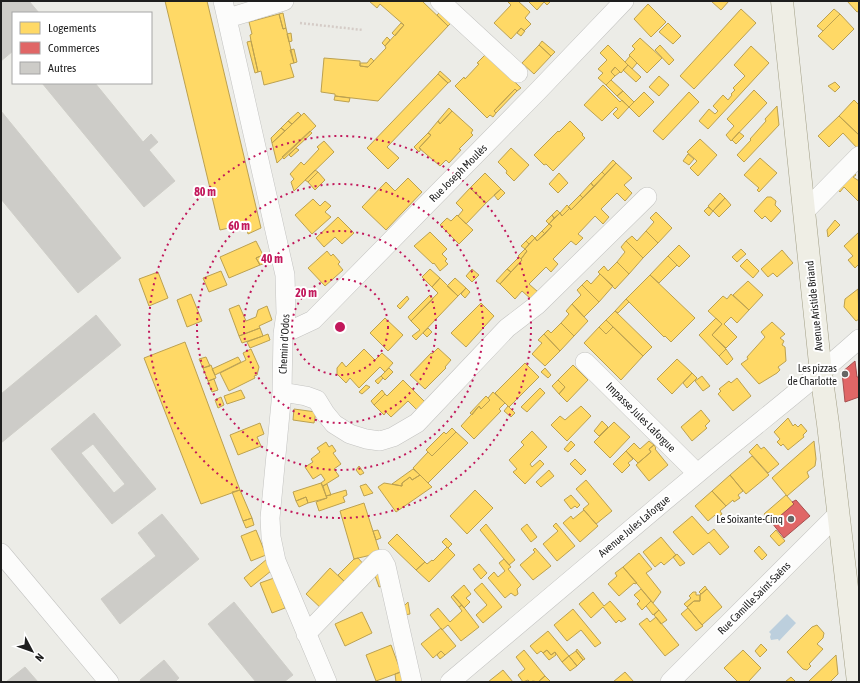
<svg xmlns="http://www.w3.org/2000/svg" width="860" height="683" font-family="'Asap Condensed',sans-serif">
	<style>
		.water { fill: #bccfdd }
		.homes { fill: #ffd966; stroke: #bca150 }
		.shops { fill: #e06666; stroke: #a65050 }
		.building { fill: #cdccc8; stroke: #cfcec8; fill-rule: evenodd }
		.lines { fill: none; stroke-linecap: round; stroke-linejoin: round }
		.minor-casing { stroke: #c3c3c1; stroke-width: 20 }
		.major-casing { stroke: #a19e85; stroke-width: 23 }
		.path { stroke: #d5ccc7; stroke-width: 2.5; stroke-dasharray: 2 2; stroke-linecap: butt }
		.minor { stroke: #fcfcfb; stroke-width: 19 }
		.major { stroke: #efeee5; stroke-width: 22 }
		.ring { fill: none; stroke: #c2185b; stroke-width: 2; stroke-dasharray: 2 4 }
		.poi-dot { fill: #666664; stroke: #fff; stroke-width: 1.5 }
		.labels { text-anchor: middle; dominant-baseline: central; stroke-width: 4; stroke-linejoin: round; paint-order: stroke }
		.street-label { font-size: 11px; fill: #1e1e1e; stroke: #fff }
		.poi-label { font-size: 11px; fill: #1e1e1e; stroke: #fff; text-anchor: end }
		.centre { fill: #c2185b; stroke: #fff; stroke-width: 2 }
		.ring-label { font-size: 12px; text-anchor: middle; font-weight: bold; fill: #c2185b; stroke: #fff; stroke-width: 4; stroke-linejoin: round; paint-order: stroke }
	</style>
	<rect width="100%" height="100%" fill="#ecece7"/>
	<path class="water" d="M787,614L796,623L779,641L778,639L771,640L770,637L771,634L769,632Z"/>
	<path class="homes" d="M165,1H207L261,228L248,234L246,224L220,230Z
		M369,1H422L448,26L378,101L335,96V94L321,92L324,58L360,61V66L368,67L386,48L385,46L404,25L380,4L377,8Z
		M507,1H518L530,12L525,18L531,24L524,31L521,28L511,39L494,23L511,5Z
		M528,1H551L547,5L544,2L537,10Z
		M711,1H729L721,10Z
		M847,1H859V11L857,12Z
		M648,4L666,22L651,37L634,19Z
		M741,9L756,23L694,89L680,76Z
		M834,9L840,14L823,31L817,26Z
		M440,12L452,22L448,26L437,15Z
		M283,13L286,28L283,29L279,14Z
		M279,14L283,29L286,28L294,63L290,64L294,77L264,85L261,71L258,72L251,41L250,35L252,34L249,22Z
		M840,14L854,29L833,50L818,36Z
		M401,23L404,25L395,36L392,33Z
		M668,23L681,36L673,44L659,32Z
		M521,28L525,31L521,36L517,33Z
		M291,33L292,41L289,42L287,34Z
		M387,37L390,40L385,46L382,43Z
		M640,38L662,58L647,73L629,55L635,49L632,46Z
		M251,41L258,72L255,73L247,42Z
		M542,41L555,52L551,56L539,45Z
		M539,45L551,56L534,74L522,63Z
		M608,45L628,65L621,73L615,67L611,72L615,76L606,85L598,78L603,73L598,69L607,60L600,53Z
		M660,45L674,60L669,65L655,50Z
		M751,46L769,63L708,129L699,121L709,109L715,114L718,111L713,106L723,95L728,100L732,95L731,94L735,90L733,88L745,76L734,65Z
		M294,49L297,62L294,63L290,50Z
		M486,54L521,88L517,91L515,89L494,111L496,113L493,117L490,115L487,118L455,86L464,77L465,79L479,64L477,63Z
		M630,56L637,63L632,69L625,62Z
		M371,58L374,61L368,67L360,66V63H367Z
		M628,65L641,77L636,82L623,70Z
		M615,67L620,72L615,76L611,72Z
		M440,71L451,81L448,83L438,74Z
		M438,74L448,83L387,147L399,158L388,169L367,148Z
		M659,76L669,85L659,96L649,87Z
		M611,80L623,91L617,96L606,85Z
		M835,82L840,87L835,92L828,86Z
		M603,85L620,102L622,100L629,107L618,119L613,114L618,109L616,107L602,121L584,105Z
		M515,89L517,91L496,113L494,111Z
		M754,90L767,103L731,141L726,135L734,126L727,119Z
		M623,91L634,102L629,107L617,96Z
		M644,92L654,102L639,117L629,107Z
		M689,92L699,102L663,140L653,131Z
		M335,96L350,98L349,102L334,100Z
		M854,100L859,105V135L839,116Z
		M777,106L779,125L744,162L737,155L751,140L750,139L766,121L765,119Z
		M449,108L452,111L440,124L438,121Z
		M452,111L473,130L471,133L473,135L459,149L461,150L449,163L446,160L440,166L419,148L431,135L428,133L438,121L440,124Z
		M298,112L301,115L292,124L288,121Z
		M304,113L316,126L277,163L272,143Z
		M839,116L859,135V150L843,133L829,147L818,136Z
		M288,121L292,124L285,131L281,128Z
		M570,121L583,134L582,135L585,138L553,171L546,164L544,165L534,155L558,131L559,132Z
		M281,128L285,131L272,143L271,138Z
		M310,131L312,133L284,159L282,157Z
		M739,132L744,136L736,144L732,140Z
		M428,133L431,135L419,148L421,149L419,152L414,147Z
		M700,139L717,155L698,176L690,168L697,161L687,152Z
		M324,141L334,152L294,191L291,182L294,179L290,174L301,162L304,165L319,149L317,147Z
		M296,148L299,150L291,157L289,155Z
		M511,148L529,165L514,181L506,173L507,171L498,162Z
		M688,154L694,159L689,165L683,161Z
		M760,158L777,173L759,192L757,190L759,188L744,175Z
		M613,160L616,163L605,175L602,172Z
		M616,163L632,178L624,185L632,193L625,201L617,193L601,209L609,217L603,224L595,216L578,234L583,238L576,245L571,241L553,259L558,264L551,272L546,267L529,284L538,292L531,299L522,291L515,299L500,284L522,260L521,259L527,251L525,249L535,238L537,241L552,226L549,224L560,213L562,216L570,208L571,210Z
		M315,170L318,172L308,182L305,180Z
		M852,171L856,175L853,177L859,181V202L844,187L840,192L834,186Z
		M318,172L325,180L315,190L308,182Z
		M602,172L605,175L594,187L591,183Z
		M485,173L501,189L486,203L470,188Z
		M559,173L568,183L558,193L549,184Z
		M408,178L422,192L386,230L362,207L386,182L395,191Z
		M591,183L594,187L583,198L580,195Z
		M470,188L486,203L466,224L458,216L463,210L456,203Z
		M501,189L505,193L498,200L494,195Z
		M720,193L725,198L713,211L708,206Z
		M580,195L583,198L571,210L568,207Z
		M767,197H771L776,201L775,205L781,211L771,222L765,216L762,219L754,211Z
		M725,198L731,205L719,217L713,211Z
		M313,199L320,206L325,201L331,206L325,212L331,217L312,234L295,215Z
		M567,205L570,208L562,216L560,213Z
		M708,207L713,211L709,216L704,211Z
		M557,210L560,213L554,218L552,215Z
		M656,212L672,228L658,243L646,231L654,222L650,218Z
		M457,215L473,230L459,244L440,225L447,218L451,221Z
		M552,215L554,218L549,224L546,221Z
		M338,217L354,233L342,244L335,237L324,247L316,238Z
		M835,220L840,225L828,237L827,230Z
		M549,224L552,226L545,234L542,231Z
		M542,231L545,234L537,241L535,238Z
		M646,231L658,243L643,258L626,241L632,236L637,241Z
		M430,232L447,249L442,254L447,259L445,261L448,264L440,271L434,263L433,264L414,246Z
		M859,232V264L855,268L848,260L853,256L844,246Z
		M532,235L535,238L529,244L526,241Z
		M256,241L263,255L256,258L260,265L229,278L220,257Z
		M526,241L529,244L525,249L521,246Z
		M626,241L643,258L629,274L617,262L625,252L621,247Z
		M679,245L690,256L679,267L668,256Z
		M525,249L527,251L521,259L518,256Z
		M741,249L746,254L737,262L732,257Z
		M782,250L793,263L777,277L773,273L768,277L761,269Z
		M327,251L331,256L333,254L340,262L338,264L343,270L325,286L308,268Z
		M263,255L266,263L260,265L256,258Z
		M668,256L677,265L659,283L650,275Z
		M519,257L522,260L511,272L507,269Z
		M747,259L759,271L753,278L740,266Z
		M617,262L629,274L615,289L598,272L604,266L608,271Z
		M430,269L440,278L432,287L422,277Z
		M472,269L479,275L472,282L466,276Z
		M507,269L511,272L500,284L496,281Z
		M221,271L227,285L209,292L203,278Z
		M158,272L168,298L149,306L139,279Z
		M600,274L613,286L599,302L582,285L587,280L591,284Z
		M650,275L695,318L671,342L665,336L664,337L626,299Z
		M440,278L458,296L416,340L412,336L420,330L411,321L438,293L432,287Z
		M455,278L466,288L458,296L447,286Z
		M748,281L763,295L749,310L733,295Z
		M582,285L599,302L584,317L572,304L581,295L577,290Z
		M466,288L470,292L465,298L461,294Z
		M858,289L859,319L856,321L844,307L845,299Z
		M191,294L202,321L187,327L177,300Z
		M731,294L749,310L737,323L731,317L724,324L737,337L726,348L712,335L722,324L708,311L723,296L727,299Z
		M430,295L433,299L411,321L408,317Z
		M407,296L409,299L400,309L397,306Z
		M626,299L629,302L618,313L615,311Z
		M481,303L494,316L466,347L451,333Z
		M572,304L588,321L574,336L561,323L569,314L566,311Z
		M239,305L246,321L256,317L258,310L267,306L272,320L259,326L260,328L239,336L229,309Z
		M615,311L652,347L643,356L606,320Z
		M385,318L403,335L388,351L370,333Z
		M716,318L722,324L712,335L726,349L719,356L699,335Z
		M606,320L613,327L606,334L599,327Z
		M772,322L785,334L780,338L784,341L782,345L785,347L786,361L778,367L780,370L777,373L759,384L741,364L748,359L747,357L765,337L761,332Z
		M561,323L574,336L560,351L544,334L548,330L551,333Z
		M599,327L606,334L613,327L643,356L621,380L584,343Z
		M260,328L263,336L242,343L239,336Z
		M428,328L432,332L427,337L423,333Z
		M268,334L270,340L250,348L247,342Z
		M544,334L560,351L545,366L532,354L542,343L538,340Z
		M185,342L240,490L201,504L144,358Z
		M438,348L451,360L445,367L446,368L425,389L410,375L431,353L432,354Z
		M251,349L259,367L257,375L254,376L255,378L229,391L220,373L246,360L243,353Z
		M364,349L375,360L382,353L393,363L385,372L380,367L359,388L350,378L346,383L337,374V368L342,362L346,367Z
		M726,349L733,359L727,365L719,356Z
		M206,357L210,366L203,368L199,359Z
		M238,357L241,362L215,375L212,369Z
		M677,359L692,373L672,394L657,379Z
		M525,363L539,377L509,407L495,393Z
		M211,365L216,378L208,381L203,368Z
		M573,365L588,380L567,402L559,394L565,387L558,380Z
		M389,368L393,372L385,380L381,376Z
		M545,368L551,375L548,378L541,372Z
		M692,373L697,378L687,388L683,383Z
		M381,376L383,378L378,384L375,381Z
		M702,376L710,386L703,391L695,381Z
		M737,378L751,396L733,411L718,394L721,391L719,389L729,381L731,383Z
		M214,379L218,390L212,392L208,381Z
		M403,380L426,403L418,411L408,401L391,417L386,412L384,415L374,405L385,394L387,396Z
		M558,380L565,387L559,394L552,386Z
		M366,385L370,387L362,394L359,392Z
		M540,388L545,393L527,412L521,407Z
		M241,390L245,398L227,404L224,396Z
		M382,390L385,394L374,405L371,401Z
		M493,392L505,403L499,409L501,411L474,439L461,426L479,406L481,409L490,400L488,398Z
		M486,396L490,400L481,409L479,406L472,415L470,413Z
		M221,397L224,405L218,408L215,400Z
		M508,406L515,413L511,417L504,411Z
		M581,406L591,416L567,441L551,425L560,416L565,420Z
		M294,409L316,412L314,423L293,420Z
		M701,410L710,421L705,426L707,428L692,441L681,427Z
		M788,418L793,426L795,424L798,427L801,424L807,431L803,435L804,437L788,450L783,444L781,446L777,442L780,439L774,432Z
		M602,421L608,427L599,436L594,431Z
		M614,422L630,437L610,458L594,442Z
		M260,423L264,434L257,437L261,446L238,455L230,435Z
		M452,428L456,432L432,456L426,450L444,432L446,434Z
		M532,431L547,447L530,464L532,467L540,460L544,464L525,484L513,472L517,469L509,460L524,445L521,442Z
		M456,432L468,443L428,483L413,468L428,452L432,456Z
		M571,441L575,445L568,452L564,449Z
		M649,441L654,445L649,449L651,452L638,463L626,451L634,443L640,449Z
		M814,441L816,459L815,466L807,472L809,477L787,496L772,478Z
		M326,442L329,447L332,445L336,451L333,453L341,464L334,469L339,476L323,486L321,483L325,480L321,474L313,479L305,467L313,462L311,459L320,452L317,448Z
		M757,444L761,449L764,447L779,464L768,473L749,452Z
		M654,445L656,448L655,449L668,465L649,481L636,465L651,452L649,449Z
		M626,451L633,459L628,463L630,465L622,473L613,464Z
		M752,456L769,475L746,494L730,475Z
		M575,459L586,470L581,475L570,464Z
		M359,466L364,473L360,475L356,470Z
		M413,469L420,475L412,480L410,477L402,483V486L392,484Z
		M549,470L554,476L541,487L536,482Z
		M420,475L432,487L396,512L378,487L384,483L402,486V483L410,477L412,480Z
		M730,475L743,491L738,495L740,498L734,502L733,500L726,506L712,491Z
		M586,480L612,511L596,524L583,509L589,504L576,489Z
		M321,483L327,498L308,503L306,497L296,501L293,492Z
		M327,484L331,495L326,496L323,486Z
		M366,484L373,493L364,496L360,486Z
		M240,490L252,518L243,521L232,492Z
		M346,490L347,495L343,497L345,502L319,511L316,502L327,498L326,496Z
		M475,490L493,508L467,534L450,516Z
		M712,491L726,506L720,511L722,514L717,518L715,515L708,521L695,506Z
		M571,495L580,505L577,508L575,506L571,509L564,500Z
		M786,495L794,504L771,524L764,514Z
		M306,497L308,503L299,507L296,501Z
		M364,503L380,553L354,559L340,511Z
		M584,510L598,526L580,542L563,523L571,516L573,519Z
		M692,516L708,534L714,529L729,547L720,555L709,542L693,555L673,532Z
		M252,518L254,525L246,528L243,521Z
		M556,523L575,546L557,561L543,544L558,531L553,526Z
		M486,524L515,560L509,565L480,530Z
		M527,524L537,537L531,542L521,529Z
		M256,530L266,555L251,561L241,536Z
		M378,530L381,538L376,540L373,531Z
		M776,530L785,541L779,546L770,536Z
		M397,534L425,562L416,570L388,543Z
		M661,537L676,555L664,565L661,562L655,567L643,552Z
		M446,538L452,544L448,548L442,542Z
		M759,546L767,555L762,560L754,551Z
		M447,547L455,555L429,582L416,570L425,562L427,564L432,560L433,561Z
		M535,548L551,566L533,580L520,565L535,552L533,550Z
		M639,553L652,569L646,573L661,592L653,603L623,567Z
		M677,554L685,563L680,566L673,557Z
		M358,558L366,567L348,585L338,575L354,559Z
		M267,559L271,571L251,587L244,578Z
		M504,559L511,567L508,569L521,585L517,589L518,594L515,596L511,593L505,598L488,578L494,572L498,577L505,571L499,563Z
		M479,564L487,573L481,579L473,569Z
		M623,567L637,583L635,584L634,583L619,596L608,584L617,576L615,573Z
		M330,568L348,585L324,611L306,594Z
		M384,570L389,584L379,587L374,573Z
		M274,578L285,608L272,613L260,583Z
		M482,583L502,607L483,623L476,615L487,605L474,590Z
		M464,585L471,594L466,598L470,602L464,608L453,595Z
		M705,586L707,589L701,594L699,592Z
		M641,589L651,601L642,610L637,604L640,601L634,595Z
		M707,589L722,607L702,625L687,607L694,601H700V595Z
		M593,592L604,606L610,601L626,619L621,622L619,620L616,623L603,607L591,618L579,604Z
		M693,592H696V595H700V601H694L687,607L684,604L691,598L689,596Z
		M453,595L462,605L459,607L451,597Z
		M651,601L659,610L653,615L646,606Z
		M408,602L410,614L404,615L403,607Z
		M462,605L479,627L461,641L448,625L442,630L430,615L438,608L450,622L462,611L459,607Z
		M688,608L703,626L696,631L681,614Z
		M573,609L601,643L595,647L581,630L567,641L554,625Z
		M659,610L667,620L661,624L654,615Z
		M362,612L372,633L345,646L335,624Z
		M656,617L679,645L665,656L639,624L647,618L650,622Z
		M817,625L824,633L823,638L817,644L823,649L809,664L811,666L807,670L803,669L787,652L812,627Z
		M441,628L456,646L445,655L441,651L433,658L421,644Z
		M548,631L569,656L562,662L555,652L551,655L547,650L543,653L541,651L537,654L530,646Z
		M761,644L767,650L760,657L755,651Z
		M391,645L401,672L376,681L366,655Z
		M577,649L585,659L583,660L576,651Z
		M524,650L545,676L538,682L533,681L530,682L528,680L523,682L518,675L525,669L516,657Z
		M547,650L551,655L555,652L556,655L549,660L543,653Z
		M743,650L761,668L749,681L750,682H738L724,668Z
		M441,651L445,655L440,659L437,655Z
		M576,651L583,660L577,666L569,656Z
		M836,655L838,674L830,682H808Z
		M569,656L577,666L570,671L562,662Z
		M408,669L411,682H396L395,674Z
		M503,670L513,682H488Z
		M625,672L634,682H613Z
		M545,676L551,682H538Z
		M791,677L796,682H785Z"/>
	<path class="shops" d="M855,361L857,377H859V397L845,402L842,372Z
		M796,500L810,516L784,538L772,523L794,504L792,502Z"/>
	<path class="building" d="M1,1H29L39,13H13V51L1,61Z
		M42,83H95L143,142L151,134L158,142L149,150L175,181L144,207Z
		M1,111L121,258L78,293L1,199Z
		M96,315L121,345L1,443V394Z
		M94,413L156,489L112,524L51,449ZM93,444L125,484L114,493L81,453Z
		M162,514L199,559L120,624L101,599L156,556L138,533Z
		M234,602L293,675L284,682H256L208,624Z
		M164,660L179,678L175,682H141L140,680Z
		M25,667L38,682H6Z"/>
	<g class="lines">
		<g class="minor-casing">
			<path id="minor" d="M223,1L285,275L286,314L283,334L282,392L270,518L271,537L276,561L327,682
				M440,1L518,73
				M228,18L284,1
				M804,212L859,156
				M283,334L313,320L538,91L624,1
				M585,362L697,473
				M282,392L306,396L317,400L325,413L334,424L350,434L366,439L380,441L393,437L417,423L507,328L537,305L647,197
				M1,553L109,682
				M306,634L378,560L382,559L386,566L412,682
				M450,682C533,612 615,542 698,473C751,428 807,386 859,339
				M670,682L839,513"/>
		</g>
		<g class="major-casing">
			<path id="major" d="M782,1L821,373L828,424L858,682"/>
		</g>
		<path class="path" d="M300,23L363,30"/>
		<use href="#minor" class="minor"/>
		<use href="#major" class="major"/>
	</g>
	<g class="ring">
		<circle cx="340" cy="327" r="48"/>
		<circle cx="340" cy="327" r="96"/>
		<circle cx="340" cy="327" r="143"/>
		<circle cx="340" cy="327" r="191"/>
	</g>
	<g class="poi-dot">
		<circle cx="845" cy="374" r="4"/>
		<circle cx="791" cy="519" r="4"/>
	</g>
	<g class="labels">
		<g class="street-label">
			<text transform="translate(458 173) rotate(-45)">Rue Joseph Moulès</text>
			<text transform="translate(814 306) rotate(-96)">Avenue Aristide Briand</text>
			<text transform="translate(284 344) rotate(-87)">Chemin d'Odos</text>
			<text transform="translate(641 417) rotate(45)">Impasse Jules Laforgue</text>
			<text transform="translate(634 526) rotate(-40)">Avenue Jules Laforgue</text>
			<text transform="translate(754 598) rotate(-45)">Rue Camille Saint-Saëns</text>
		</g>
		<g class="poi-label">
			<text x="837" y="368">Les pizzas<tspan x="837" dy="13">de Charlotte</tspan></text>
			<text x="783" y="519">Le Soixante-Cinq</text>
		</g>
	</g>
	<circle cx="340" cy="327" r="6" class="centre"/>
	<g class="ring-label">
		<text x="205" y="196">80 m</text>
		<text x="239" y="230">60 m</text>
		<text x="272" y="263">40 m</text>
		<text x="306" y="297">20 m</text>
	</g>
	<rect width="860" height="683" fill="none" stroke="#1e1e1e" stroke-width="4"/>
	<rect x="12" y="12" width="140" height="72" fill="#ffffff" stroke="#a5a5a5"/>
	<rect x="20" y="22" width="20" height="12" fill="#ffd966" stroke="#a5a5a5"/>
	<text x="48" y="32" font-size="12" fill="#1e1e1e">Logements</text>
	<rect x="20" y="42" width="20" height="12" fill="#e06666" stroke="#a5a5a5"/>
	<text x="48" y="52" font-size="12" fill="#1e1e1e">Commerces</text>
	<rect x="20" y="62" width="20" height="12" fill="#cdccc8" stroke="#a5a5a5"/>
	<text x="48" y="72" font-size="12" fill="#1e1e1e">Autres</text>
	<g transform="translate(32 651) rotate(131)" stroke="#ffffff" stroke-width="3" paint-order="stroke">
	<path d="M0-3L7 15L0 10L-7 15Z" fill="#1e1e1e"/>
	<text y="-6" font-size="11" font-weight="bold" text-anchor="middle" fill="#1e1e1e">N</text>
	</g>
</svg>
